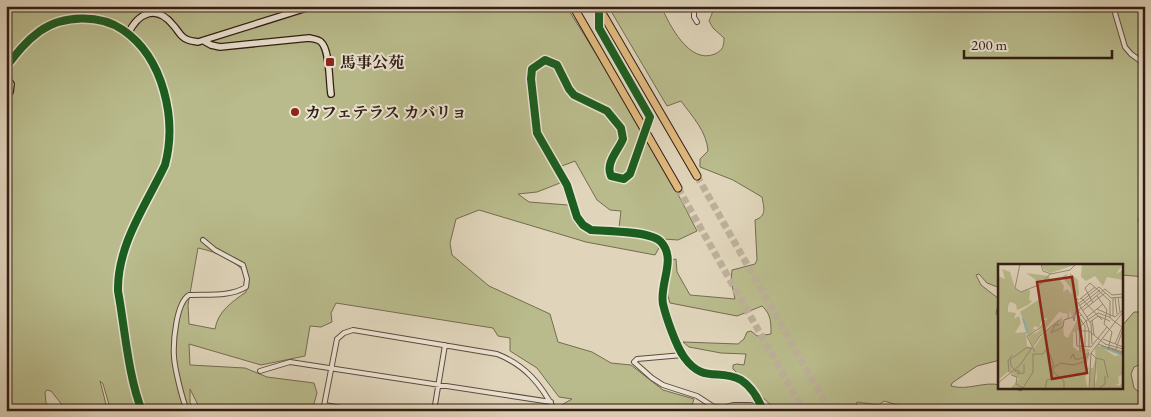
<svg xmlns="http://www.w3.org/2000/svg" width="1151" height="417" font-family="'EB Garamond','Noto Serif JP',serif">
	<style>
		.green { fill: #b9bb8c; stroke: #756c50; fill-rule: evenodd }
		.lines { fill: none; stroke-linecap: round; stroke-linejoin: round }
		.street-tunnel { stroke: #bdb09a; stroke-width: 4; stroke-dasharray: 4 2; stroke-linecap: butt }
		.highway-tunnel { stroke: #bdb09a; stroke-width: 7; stroke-dasharray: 7 3.5; stroke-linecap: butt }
		.street-casing { stroke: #5d4b3e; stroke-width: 6 }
		.secondary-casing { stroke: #311d14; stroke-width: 8 }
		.highway-casing { stroke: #311d14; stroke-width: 9 }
		.street { stroke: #ebe4d3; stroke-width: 4 }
		.secondary { stroke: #ebe4d3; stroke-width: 5.5 }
		.highway { stroke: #e0ba7e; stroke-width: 7 }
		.cycleway-casing { stroke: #ebe4d3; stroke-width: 11 }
		.cycleway { stroke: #1b5e20; stroke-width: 8 }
		.poi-dot { fill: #8f2418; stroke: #ebe4d3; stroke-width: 2 }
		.labels { text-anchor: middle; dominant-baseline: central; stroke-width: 4; stroke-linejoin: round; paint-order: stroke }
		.poi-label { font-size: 16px; font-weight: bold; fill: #311d14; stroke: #ebe4d3; text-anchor: start }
		.inset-river { fill: none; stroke: #94b9b1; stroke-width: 2.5 }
		.inset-road { fill: none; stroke: #9a8b78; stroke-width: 1 }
		.view { fill: #8f2418; fill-opacity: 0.15; stroke: #8f2418; stroke-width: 2.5 }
		.inset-edge { fill: none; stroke: #311d14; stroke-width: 2.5 }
	</style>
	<rect width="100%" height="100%" fill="#e0d5bb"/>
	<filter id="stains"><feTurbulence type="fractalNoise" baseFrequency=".004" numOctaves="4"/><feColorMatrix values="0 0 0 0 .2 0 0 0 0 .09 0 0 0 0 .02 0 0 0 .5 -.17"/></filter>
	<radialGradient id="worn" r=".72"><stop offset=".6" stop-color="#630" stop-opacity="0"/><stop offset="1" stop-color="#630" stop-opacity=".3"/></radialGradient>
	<path class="green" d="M6,6H566C612,79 658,153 697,231L678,240L664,239L655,255L586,242L479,210L456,219L450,243L452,255L489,286L550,314L558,342L592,352L611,363L631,365L663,390L694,399L690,411H560L558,407L572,399L559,397L537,368L510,351V338L498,336L493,328L336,303L331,313L332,322L321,327L310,326L305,356L261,365L189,344L190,365L245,368L267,377L314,383L317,393L312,411H201L190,389V403L198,411H111L103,384L100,381L107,408L103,411H67L51,391L47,390L45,392L46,403L55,411H6ZM575,161L597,200L610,210L621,211L619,228L583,227L568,205L529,202L518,194L537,192L560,183L554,169ZM198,248C217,252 237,260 248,277L246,292C232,302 218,311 215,329L189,324L188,305Z
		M608,6H661C669,24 689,65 715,54C723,50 724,46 724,38L713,28L709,21L715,6H1145V216L1140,217L1138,220L1145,228V277L1122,275V266H1000V288L987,283L979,274L976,275L981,285L999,299L996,314L1000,317V360L977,366L952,383L951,386C968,391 984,381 1000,385V388H1012L1021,391L1023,388H1122V326L1134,312H1145V363L1134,367L1131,374L1134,388L1145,397V411H917V408L911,409L884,401L879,405L857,402L855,411H777L733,369V365L737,364L744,365L746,354L721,353L689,347L683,342L738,344L744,339L747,332L751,331L757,336L771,334C771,322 771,314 762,306L737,316L670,303L667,293L671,260L676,259L677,272L690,295L735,299L731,281L732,270L755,264L757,260L755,220C767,216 764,208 762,197L733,180L700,167V159L708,151C707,132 692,116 681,101L667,106Z"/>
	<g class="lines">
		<path class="street-tunnel" d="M600,9L599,28L607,42
			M638,152L649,120"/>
		<path class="highway-tunnel" d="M697,176L830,411
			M678,188L804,411"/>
		<g class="street-casing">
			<path id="street" d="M694,6V17L697,22
				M1113,6L1125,47L1131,54L1145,64
				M607,42L649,114V120
				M638,152L627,178L624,179L613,178L608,171L611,161L623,139L621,128L607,111L574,95L569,89L557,65L545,60L532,69L531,79L537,133L567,185L577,217L583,225L591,230C606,231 652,231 661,242C677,259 659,284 663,304C666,317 676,346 684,357C703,384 719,368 741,380C752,387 759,400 763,411
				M683,355L637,359L634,362L652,378L663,385L697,396L714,407L723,408L733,405H748L761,406
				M260,371L290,362L551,402
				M325,405L357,411
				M187,411C182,398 175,370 174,357C173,342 176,303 189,295C207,294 230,297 246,287L247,279L243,265L215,250L203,240
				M323,411L337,339L344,333L353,330L497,354C525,365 541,384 555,411
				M434,411L445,345
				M893,411L895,409L904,411"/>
		</g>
		<g class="secondary-casing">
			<path id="secondary" d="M128,34C138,13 156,4 173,25C177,29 179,34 183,37C187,41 192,41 198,42L313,6
				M204,41L211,45L220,47L309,38C313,39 318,39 321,42C330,50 329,82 331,94
				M6,51L13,58
				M6,67C16,54 26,41 40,31C63,15 100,14 123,30C164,58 177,120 165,165C146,205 117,245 118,291C125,329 128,376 142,411
				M6,77L11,84L10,92L6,96"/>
		</g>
		<g class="highway-casing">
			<path id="highway" d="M573,6L678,188
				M598,6L697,176"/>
		</g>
		<use href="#street" class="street"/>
		<use href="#secondary" class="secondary"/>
		<use href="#highway" class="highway"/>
		<g class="cycleway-casing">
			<path id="cycleway" d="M601,6L599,12V28L650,117L630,174L624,179L611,176C605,163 618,151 623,139L621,128L607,111L574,95L569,89L557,65L545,60L532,69L531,79L537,133L567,185L577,217L583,225L591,230C606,231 652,231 661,242C677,259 659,284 663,304C666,317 676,346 684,357C703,384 719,368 741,380C752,387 759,400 763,411
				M6,67C16,54 26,41 40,31C63,15 100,14 123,30C164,58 177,120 165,165C146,205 117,245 118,291C125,329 128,376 142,411"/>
		</g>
		<use href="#cycleway" class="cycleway"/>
	</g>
	<g class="poi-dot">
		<rect x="325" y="57" width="10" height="10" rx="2.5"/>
		<circle cx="295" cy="112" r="5"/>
	</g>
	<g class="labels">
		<g class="poi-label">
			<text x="340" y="62">馬事公苑</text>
			<text x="305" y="112">カフェテラス カバリョ</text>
		</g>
	</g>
	<g transform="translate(998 264)">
		<rect width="125" height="125" fill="#e0d5bb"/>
		<path d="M43,0H79L53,9L46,6ZM84,0H125L118,10L125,6V16L109,13L105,22L97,12L88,17L83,13ZM4,5L12,8L17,24L22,28L31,25L32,28L31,36L34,37L30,41L19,46L18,40L12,38L10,42V48L18,49L16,55L21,52L23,59L17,69L28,68L29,82L36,84L46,69L64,53L66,72L70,74L81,52L85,59L75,69V83L82,88V83L93,86L88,89L92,90L87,105L91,104L87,113L90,125H12L21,115L10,108L0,116V12L7,15ZM28,9L51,12L52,16H58L60,13L66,22L65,28L69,25L74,30L73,24L64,13L70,9L68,13L71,15L72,9L80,16L81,31L77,33L80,41L74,53L72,46L71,55H68L70,50L61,48L34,82L30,71L40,68L50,54L44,55L41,64L37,62L35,65H38L31,70L22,48L42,35L38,16ZM100,81L117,92L123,91L124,110L121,113L120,110L121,120H118L121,122L125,118V125H92V104H95L97,95L96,124L99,114L97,85Z" fill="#b9bb8c"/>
		<path class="inset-river" d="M25,54L30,70M103,82L125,91"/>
		<path class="inset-road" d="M22,0L17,24L23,28L43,20L52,10M43,0L45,7L53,10L72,6L78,0M99,32L109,46L106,60L114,68L110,86M117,33L119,50M120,33L122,48M83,34L104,56M115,34V52M82,35L97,23M81,36L77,34L93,60L94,80M95,39L87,24L92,19L112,37V54M80,40L101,23L113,34L125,33M81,42L102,26M99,45L117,53L125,46M81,46L107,25L114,31L125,30M84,47L107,29M84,50L81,53L87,62V83M75,53L76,57L78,46M89,53L105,40M94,56L96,71M92,58L100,52L112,57M59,59L61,61H57L53,69L65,63L66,56L75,53L79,45L88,57L78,67L79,82L93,83L109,63M83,62L84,82M81,63L82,88M125,64L111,53L100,49L88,57L91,67L107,80L125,85M84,67H91V83M105,75L125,83M100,80L124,89M117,80L125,61M110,83L125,88M118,85L125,65M37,88L29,72L42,64L47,56M93,89L98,94L96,125M93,89L125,48M98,94L106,96L110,114M12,95L13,101V102L16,105L18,108H22L20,106H18L17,107M13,95L28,84H33M72,95L75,90L77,95H82L91,88M56,103L63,99L75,101L86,98L91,89M11,108L10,97L14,91M19,110L26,109V100M13,111L19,113L18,120L25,124M0,119L22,101L42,72L61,56M25,124L35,108V90H45L49,84L55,98V108L66,117V125M47,125L49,116L59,113M91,125L93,89M100,125L107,120V112"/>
		<path class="view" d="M74,13L89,109L54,115L39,18Z"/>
		<rect width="125" height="125" class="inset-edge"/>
	</g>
	<rect width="1151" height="417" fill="none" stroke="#e0d5bb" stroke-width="25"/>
	<rect x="8" y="8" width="1136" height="402" fill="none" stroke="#311d14" stroke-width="2.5"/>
	<rect x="12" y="12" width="1126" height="392" fill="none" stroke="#311d14"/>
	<path d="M964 50v8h148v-8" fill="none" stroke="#311d14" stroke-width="2.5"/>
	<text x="971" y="50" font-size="15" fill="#311d14" stroke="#ebe4d3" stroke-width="4" paint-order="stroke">200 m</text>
	<rect width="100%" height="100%" filter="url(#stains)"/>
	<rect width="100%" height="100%" fill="url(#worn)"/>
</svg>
